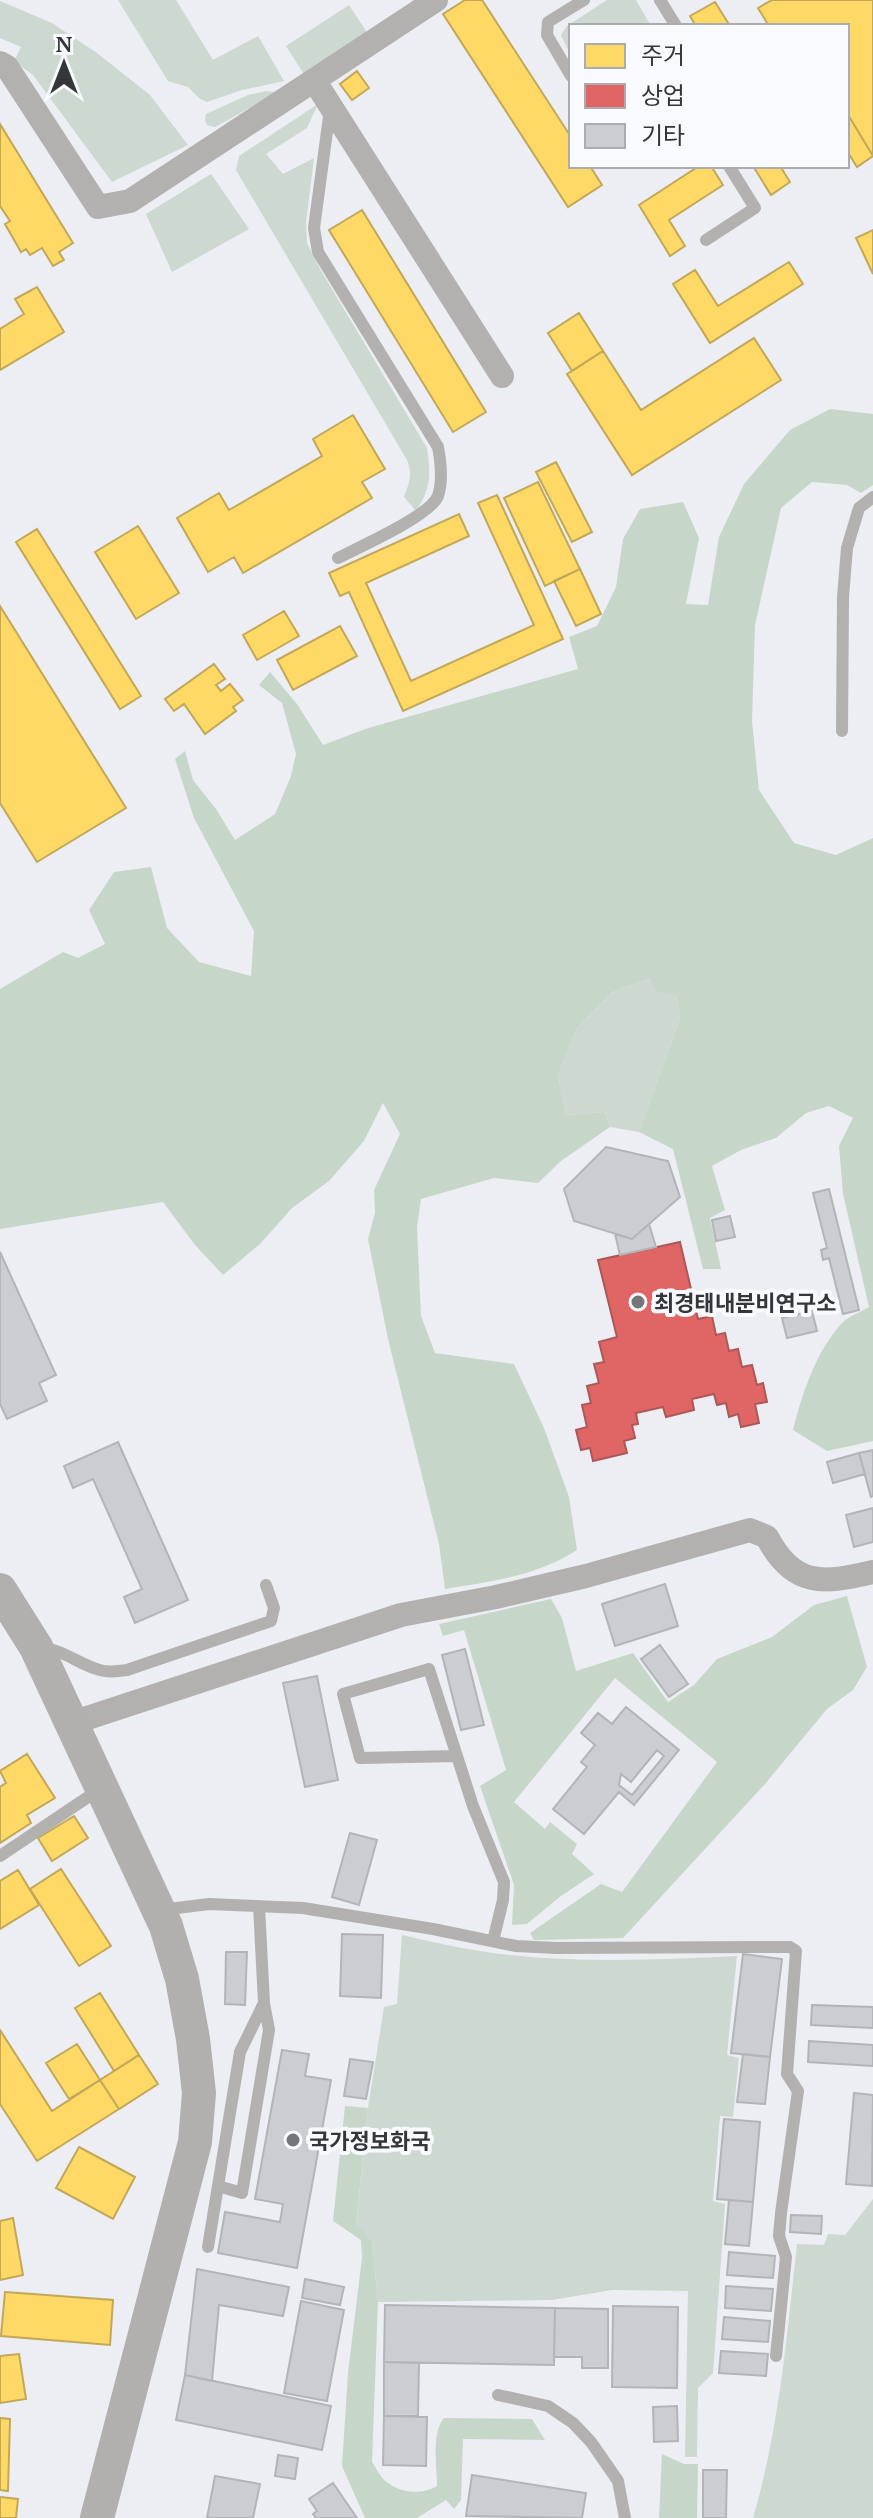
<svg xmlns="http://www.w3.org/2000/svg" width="873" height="2518" font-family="'PT Serif','Noto Sans KR',serif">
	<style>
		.green { fill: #ccd8d0 }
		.forest { fill: #c6d7ca }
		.homes { fill: #ffd966; stroke: #c2a858; stroke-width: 2 }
		.shops { fill: #e06666; stroke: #ac5858; stroke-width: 2 }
		.building { fill: #cbcdd1; stroke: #b2b4b8; stroke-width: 2; fill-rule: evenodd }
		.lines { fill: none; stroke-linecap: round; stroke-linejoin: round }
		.lane { stroke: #b3b1af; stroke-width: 12 }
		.street { stroke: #b3b1af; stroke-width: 24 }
		.secondary { stroke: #b2b0af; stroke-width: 34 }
		.poi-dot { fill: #74767a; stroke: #f8fafe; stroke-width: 3 }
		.labels { text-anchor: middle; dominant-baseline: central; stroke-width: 8; stroke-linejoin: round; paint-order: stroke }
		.poi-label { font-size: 22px; font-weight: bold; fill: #343639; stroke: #f8fafe; text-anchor: start }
	</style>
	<rect width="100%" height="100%" fill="#eceef3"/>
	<path class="green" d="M118,0H176L213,60L258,36L284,81L242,90L207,102L200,99L188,87L168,81Z
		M607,0H636L651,26H571V56L561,35L567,26Z
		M0,1L52,23L97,53L150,95L188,145L112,182L33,75L14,61L21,47L0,38Z
		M349,5L368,34L305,76L286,46Z
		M266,91L274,92L273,95L215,127L207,125L205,120L206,114L248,95Z
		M318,104L307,128L266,154L283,174L314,158L306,222L307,243L320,269L427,448C431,475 431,488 416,511L404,497C409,484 413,474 407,460L236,170L239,156Z
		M211,174L249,229L172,272L146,214Z
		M650,978L676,995L680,1018L639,1132L610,1127L605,1112L566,1115L558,1075L577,1028L613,992Z
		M402,1935C428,1941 454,1947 480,1951C564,1964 652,1960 737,1956L727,2055L739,2058L733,2117L720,2116L713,2201L725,2204L713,2373L698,2388L697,2457H685L688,2291L612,2290L552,2300L378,2302L372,2241L356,2225L368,2108L384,2007L397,2004Z
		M873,2199V2518H753C779,2430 787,2335 797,2244L824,2245L828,2234L845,2235Z"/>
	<path class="forest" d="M830,409L873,414V485L861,493L847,485L812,482L781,508L755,625L752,721L759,790L794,843L836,855L873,838V1441L827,1451L793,1430C802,1394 816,1351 842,1323C849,1316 861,1312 869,1307L843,1194L839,1146L853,1118L829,1106L806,1113L776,1138L741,1150L712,1166L725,1210L710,1218L721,1269H703L673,1149L639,1132L680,1018L676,995L656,991L650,978L613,992L577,1028L558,1075L566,1115L605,1112L610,1127L561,1161L538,1183L494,1178L421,1199L417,1227L421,1316L435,1353L514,1364L544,1428L569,1497L577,1550C537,1576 492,1581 445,1589L439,1544L388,1339L368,1239L375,1213L374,1190L400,1134L383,1103L364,1141L329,1181L292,1208L260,1244L223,1275L195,1245L163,1202L0,1229V989L63,952L78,958L105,944L89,910L114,872L151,867L167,928L199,962L251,976L254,931L194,818L175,759L185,751L193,780L216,809L235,840L275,814L291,776L296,754L282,703L259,685L270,672L297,704L323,745L368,728L578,669L569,637L597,626L616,587L623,539L640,509L683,502L699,538L686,604L708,605L719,537L744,484L790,430Z
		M847,1596L867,1667L853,1690L827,1709L765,1784L623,1938L534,1940L530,1933L601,1884L622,1892L717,1762L615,1678L514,1802L545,1829L550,1822L577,1844L572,1854L594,1874L561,1896L527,1924L512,1925L514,1885L480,1786L506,1770L464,1630L443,1636L439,1624L551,1599L562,1618L576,1671L633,1653L668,1702L694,1685L717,1659L772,1637L814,1605Z
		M345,2106L368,2108L356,2224L372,2241L378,2302L372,2462C377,2469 381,2479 388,2483C401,2493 423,2495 437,2486C437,2466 431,2433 444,2418L532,2419L545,2440L463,2439L461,2500L454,2509L446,2500L417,2518H365L342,2466L348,2373L362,2257L361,2240L333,2221Z
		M662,2454L684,2464H698L697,2518H659Z"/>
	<path class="homes" d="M465,0H482L571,137V166H590L602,185L568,207L443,14Z
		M772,0H873V156L847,113V26H769L758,8Z
		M715,2L730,26H696L690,16Z
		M357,71L369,88L352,100L340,84Z
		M847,113L873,156L857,167L847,151Z
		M0,124L73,243L59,252L64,260L53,266L42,248L30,255L26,249L21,252L5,224L10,221L0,206Z
		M699,166H711L723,185L669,220L685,246L670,256L639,205Z
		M753,166H780L790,182L771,195Z
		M362,210L486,412L453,432L329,230Z
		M873,230V274L856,238Z
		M789,262L803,284L710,343L673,284L695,270L718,306Z
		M37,287L64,332L0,370V329L24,314L15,299Z
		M579,313L603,351L572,371L548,333Z
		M754,338L781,380L632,475L567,374L603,351L641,410Z
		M353,415L385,469L362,482L372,498L243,573L234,557L208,572L177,518L219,493L229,510L322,456L313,439Z
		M556,462L592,532L572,542L536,472Z
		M538,482L580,569L545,586L504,498Z
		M497,495L563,639L403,711L349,592L340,596L329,573L459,514L469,536L366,583L411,681L534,625L478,503Z
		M138,526L179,593L136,619L95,552Z
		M37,529L141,696L120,709L16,542Z
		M580,569L601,614L576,626L554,581Z
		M0,606L126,808L37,862L0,803Z
		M284,611L299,636L257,660L243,635Z
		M340,626L357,656L293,690L277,660Z
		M214,664L225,679L216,685L221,691L230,684L243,700L233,707L236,711L205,734L184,704L174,711L165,699Z
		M27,1754L55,1798L27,1815L31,1823L0,1843V1787L6,1783L0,1771Z
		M74,1816L88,1838L52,1861L38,1838Z
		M61,1869L111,1946L79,1966L30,1889Z
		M18,1870L39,1905L0,1929V1881Z
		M100,1993L139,2055L114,2071L75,2008Z
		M0,2030L52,2111L100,2080L119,2109L37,2161L0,2104Z
		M77,2044L100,2080L69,2099L46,2063Z
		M139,2055L158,2084L119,2109L100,2080Z
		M79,2147L135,2177L113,2219L56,2188Z
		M13,2218L23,2275L0,2280V2221Z
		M5,2292L113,2300L110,2345L1,2336Z
		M19,2354L26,2399L0,2403V2356Z
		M0,2418L10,2419L8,2491L0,2490Z
		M0,2497L18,2499L16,2518H0Z"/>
	<path class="shops" d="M680,1242L698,1319L712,1316L716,1335L725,1333L729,1351L738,1349L742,1367L752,1365L757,1385L763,1383L767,1402L755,1404L759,1423L741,1427L738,1414L729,1417L726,1403L717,1405L714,1394L692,1399L694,1410L666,1417L663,1407L636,1413L638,1424L632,1425L635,1438L624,1441L627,1453L593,1461L590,1448L581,1450L576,1430L587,1427L582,1405L591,1403L587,1386L599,1383L594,1364L604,1362L599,1342L617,1337L598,1260Z"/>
	<path class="building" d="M606,1147L668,1161L680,1197L632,1239L574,1221L564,1189Z
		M829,1189L859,1310L843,1314L829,1258L823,1260L821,1250L827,1248L813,1193Z
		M730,1216L735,1237L716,1241L712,1220Z
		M649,1224L656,1247L620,1255L615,1234L632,1239Z
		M0,1252L56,1375L39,1383L47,1401L7,1419L0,1404Z
		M812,1311L817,1331L787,1338L782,1318Z
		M118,1442L188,1600L135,1623L124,1597L142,1589L93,1479L73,1488L64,1466Z
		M873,1450V1496L871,1497L859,1453Z
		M859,1453L865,1474L833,1483L827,1462Z
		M873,1508V1542L854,1547L846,1515Z
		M665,1584L678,1626L615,1646L602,1604Z
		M660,1645L688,1684L669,1697L641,1659Z
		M465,1649L484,1725L461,1730L442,1655Z
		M317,1676L338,1780L305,1787L283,1683Z
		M626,1707L679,1750L634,1805L619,1792L584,1834L553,1809L587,1767L581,1762L595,1745L581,1733L598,1713L612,1724ZM657,1750L664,1756L632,1795L619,1785L621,1774L631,1782Z
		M350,1833L377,1840L359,1905L332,1897Z
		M342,1934L383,1935L381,1998L340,1996Z
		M226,1952H247L245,2005L225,2004Z
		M743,1954L782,1959L770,2057L731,2053Z
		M812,2005L873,2007V2028L811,2025Z
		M809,2041L873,2045V2066L808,2062Z
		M282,2050L309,2054L305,2076L331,2080L297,2268L218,2253L225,2212L280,2222L283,2204L255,2199Z
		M743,2054L770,2057L765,2104L737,2102Z
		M350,2059L373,2062L366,2099L344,2096Z
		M854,2093L873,2095L872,2186L846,2184Z
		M724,2119L760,2122L753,2202L717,2199Z
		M729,2200L753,2202L749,2246L725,2244Z
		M791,2215L822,2216L821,2234L790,2232Z
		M729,2252L775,2256L773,2278L727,2275Z
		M197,2269L289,2287L283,2316L219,2305L212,2381L185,2375Z
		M305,2279L344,2287L340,2305L302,2298Z
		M726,2286L773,2289L771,2311L725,2308Z
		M301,2301L344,2310L327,2401L284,2393Z
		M385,2305L555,2308L554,2365L384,2362Z
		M613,2306L678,2307L677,2388L612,2387Z
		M555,2308L608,2309V2368H582V2357H554Z
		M724,2317L770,2321L768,2342L722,2339Z
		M721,2351L768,2354L766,2376L719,2373Z
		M384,2362L419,2363L418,2416H384Z
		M185,2375L331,2406L322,2450L176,2420Z
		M677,2406L678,2441L654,2442L653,2407Z
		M384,2416L427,2417L426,2466L383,2465Z
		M278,2455L298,2458L295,2479L275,2476Z
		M703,2470H727L726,2518H703Z
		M472,2475L586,2493L582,2518L466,2516Z
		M215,2476L260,2484L253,2518H207Z
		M333,2483L357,2518H316L313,2514L317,2511L309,2499Z"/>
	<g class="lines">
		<path class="lane" d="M660,0L676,26
			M571,76L547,35L548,22L584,0
			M330,109L314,228L318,252L438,447C441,463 443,481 438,496C430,516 359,547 338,558
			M706,240L755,208L729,166
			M842,731L843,597L847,548L859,508L873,497
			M43,1648C66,1651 78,1664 100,1670C108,1673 118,1671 127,1670L271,1621L274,1608L266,1585
			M457,1756L360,1758L343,1694L429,1669L473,1806L504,1882L503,1900L493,1941
			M0,1856L100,1789
			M161,1910L209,1904L303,1908L433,1929L516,1946L556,1948L790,1947L796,1951L787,2074L798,2091L781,2213L779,2236L786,2257L776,2356
			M218,2186L240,2052L264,2003
			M208,2247L218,2186L242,2193L269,2030L264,2003L259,1906
			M498,2395L548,2406L573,2423L591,2442L618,2481L625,2518"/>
		<path class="street" d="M0,63L7,67L98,207L130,201L436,0
			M314,80L502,376
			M69,1724L401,1615L496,1597L586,1576L750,1530L767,1537C793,1587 823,1584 873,1572"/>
		<path class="secondary" d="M0,1590L36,1647L166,1926L182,1979L193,2039L199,2093L195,2142L97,2518"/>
	</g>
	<g class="poi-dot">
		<circle cx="638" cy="1302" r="8"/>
		<circle cx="293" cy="2140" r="8"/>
	</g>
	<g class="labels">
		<g class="poi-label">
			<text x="654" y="1302">최경태내분비연구소</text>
			<text x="309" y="2140">국가정보화국</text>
		</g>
	</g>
	<rect x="569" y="24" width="280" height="144" fill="#f8fafe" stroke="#aaacaf" stroke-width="2"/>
	<rect x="585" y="44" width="40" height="24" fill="#ffd966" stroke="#aaacaf" stroke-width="2"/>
	<text x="641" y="64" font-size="24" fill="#343639">주거</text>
	<rect x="585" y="84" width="40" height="24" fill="#e06666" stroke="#aaacaf" stroke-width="2"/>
	<text x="641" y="104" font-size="24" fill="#343639">상업</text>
	<rect x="585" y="124" width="40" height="24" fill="#cbcdd1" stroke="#aaacaf" stroke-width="2"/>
	<text x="641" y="144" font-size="24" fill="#343639">기타</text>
	<g transform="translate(64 64)" stroke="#f8fafe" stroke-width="6" paint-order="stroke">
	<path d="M0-6L14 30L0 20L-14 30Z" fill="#343639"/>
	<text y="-12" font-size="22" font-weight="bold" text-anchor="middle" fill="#343639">N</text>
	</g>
</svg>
